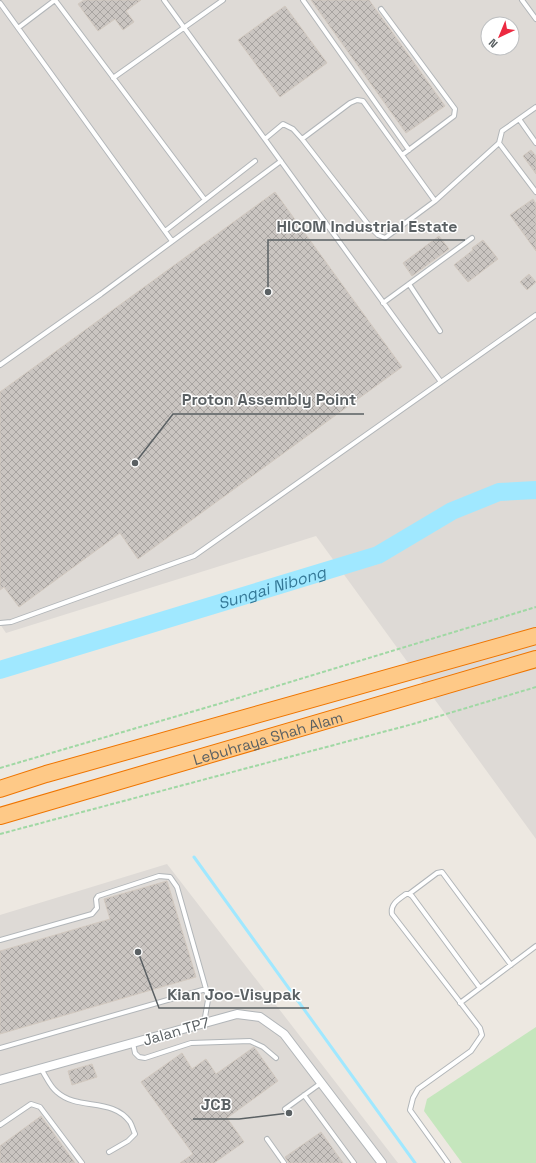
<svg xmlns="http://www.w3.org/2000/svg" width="536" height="1163" font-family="'Space Grotesk',sans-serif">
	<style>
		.industrial { fill: #dedad6; fill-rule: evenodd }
		.grass { fill: #c5e6bd }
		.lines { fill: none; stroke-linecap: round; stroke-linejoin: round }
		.stream { stroke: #a0e8ff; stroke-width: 3 }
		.river { stroke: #a0e8ff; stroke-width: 18 }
		.building { fill: url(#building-cross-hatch); stroke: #d2c9c0 }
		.service-casing { stroke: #b2b6b9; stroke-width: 6 }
		.minor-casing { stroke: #b2b6b9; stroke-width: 10 }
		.motorway-casing { stroke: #ef7500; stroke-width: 18 }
		.path { stroke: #a0d8a4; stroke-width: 2; stroke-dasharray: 4 2; stroke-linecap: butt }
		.service { stroke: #fff; stroke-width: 4 }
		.minor { stroke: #fff; stroke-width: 8 }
		.motorway { stroke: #fec987; stroke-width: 16 }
		.labels { text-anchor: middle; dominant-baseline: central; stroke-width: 3; stroke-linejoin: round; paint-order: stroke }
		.street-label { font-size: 15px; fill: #5a6063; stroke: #fff }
		.water-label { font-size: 16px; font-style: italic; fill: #347897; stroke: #fff }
		.leader { fill: none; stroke: #5a6063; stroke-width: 1.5 }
		.callout-dot { fill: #5a6063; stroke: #fff; stroke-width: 1.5 }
		.callout-label { font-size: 16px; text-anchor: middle; font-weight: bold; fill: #5a6063; stroke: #fff; stroke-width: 3; stroke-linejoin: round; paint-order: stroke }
	</style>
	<defs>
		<pattern id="building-cross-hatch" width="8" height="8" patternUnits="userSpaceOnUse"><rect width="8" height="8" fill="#cac5c1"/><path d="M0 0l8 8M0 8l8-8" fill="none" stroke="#a7a3a0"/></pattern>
	</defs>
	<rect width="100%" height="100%" fill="#ede8e1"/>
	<path class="industrial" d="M0,0H536V839L316,536L6,633L0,624ZM488,24H512V48H488Z
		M167,864L398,1163H0V915Z"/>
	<path class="grass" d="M536,1027V1163H462L424,1111L427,1099Z"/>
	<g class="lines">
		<path class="stream" d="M194,857L415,1163"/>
		<path class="river" id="s1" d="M0,670L378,555L452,511L499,492L536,490"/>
	</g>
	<path class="building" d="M84,0H141L126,11L134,22L123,30L115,19L98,31L78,4Z
		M311,0H369L445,106L406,133Z
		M285,6L327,63L280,97L238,40Z
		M531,150L536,156V174L523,156Z
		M275,192L402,367L138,559L120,533L19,607L4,587L0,590V392Z
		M533,199L536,204V251L510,215Z
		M439,236L449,249L412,276L403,263Z
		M483,240L498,259L468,282L454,265L473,250L472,248Z
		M529,274L536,282L527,290L520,282Z
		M167,881L196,977L0,1034V951L110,919L104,899Z
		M254,1047L278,1081L227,1118L244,1142L214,1163H180L193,1154L141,1082L182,1053L192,1069L206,1059L216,1074Z
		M92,1064L97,1077L72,1085L68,1071Z
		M41,1116L75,1163H0V1146Z
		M321,1132L343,1163H289L285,1157Z"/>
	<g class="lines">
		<g class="service-casing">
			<path id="service" d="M55,0L205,200
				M164,0L441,382
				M303,0L409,150
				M522,0L536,19
				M0,3L172,241
				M381,9L455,109L454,116L402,155
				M18,28L55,0
				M113,78L223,0
				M536,107L502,131L499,143L536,192
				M519,119L536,143
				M265,139L283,124L293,129L302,139L371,228L378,235L385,238L435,201L499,143
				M302,139L350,103L357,100L363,101L435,201
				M165,231L255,161
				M409,284L440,331
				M383,303L472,238
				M0,365L101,294L281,161
				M0,623L11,622L194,556L536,315
				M409,894L437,873L442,872L511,965
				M0,940L92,914L97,908L96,899L98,896L159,876L170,877L177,887L206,989L208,1000L204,1023
				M460,1003L536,946
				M133,1043L135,1053L139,1057L145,1058L191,1043L250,1041L263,1047L276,1058
				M0,1048L206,989
				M41,1069C46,1076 50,1087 57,1092C78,1111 112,1097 130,1122C132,1125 133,1130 135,1134L128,1141L109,1152
				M304,1095L354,1163
				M285,1109L321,1083
				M0,1125L31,1104L40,1107L82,1163
				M267,1139L284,1163
				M448,1163L410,1110L413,1098L418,1089L471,1051L482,1035L480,1028L392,914C390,904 399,899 406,894H409L412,896L480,988"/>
		</g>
		<g class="minor-casing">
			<path id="minor" d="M0,1080L237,1014L260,1017L284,1034L382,1163"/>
		</g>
		<g class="motorway-casing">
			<g id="motorway">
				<path d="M0,789L46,774L536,636"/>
				<path id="s2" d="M0,816L536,659"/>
			</g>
		</g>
		<path class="path" d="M0,768L215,705L536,607
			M0,834L176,787L413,724L536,687"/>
		<use href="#service" class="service"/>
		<use href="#minor" class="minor"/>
		<use href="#motorway" class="motorway"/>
	</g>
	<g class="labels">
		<g class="street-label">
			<text stroke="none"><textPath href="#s2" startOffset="279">Lebuhraya Shah Alam</textPath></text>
			<text transform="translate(176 1031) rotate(-16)">Jalan TP7</text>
		</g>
		<g class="water-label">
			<text stroke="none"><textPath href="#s1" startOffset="284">Sungai Nibong</textPath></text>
		</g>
	</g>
	<path class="leader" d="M268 292L268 240H465M135 463L173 414H364M138 952L159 1008H309M289 1113L239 1119H193"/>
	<g class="callout-dot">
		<circle cx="268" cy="292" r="4"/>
		<circle cx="135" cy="463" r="4"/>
		<circle cx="138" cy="952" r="4"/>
		<circle cx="289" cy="1113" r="4"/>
	</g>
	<g class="callout-label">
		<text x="367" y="232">HICOM Industrial Estate</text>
		<text x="269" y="405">Proton Assembly Point</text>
		<text x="234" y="1000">Kian Joo-Visypak</text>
		<text x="216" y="1110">JCB</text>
	</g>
	<g transform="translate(500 36) rotate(224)"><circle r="19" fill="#ffffff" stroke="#bdbfc1"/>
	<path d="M0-3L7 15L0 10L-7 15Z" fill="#ec2940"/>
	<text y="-6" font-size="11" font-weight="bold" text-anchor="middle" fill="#5a6063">N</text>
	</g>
</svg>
